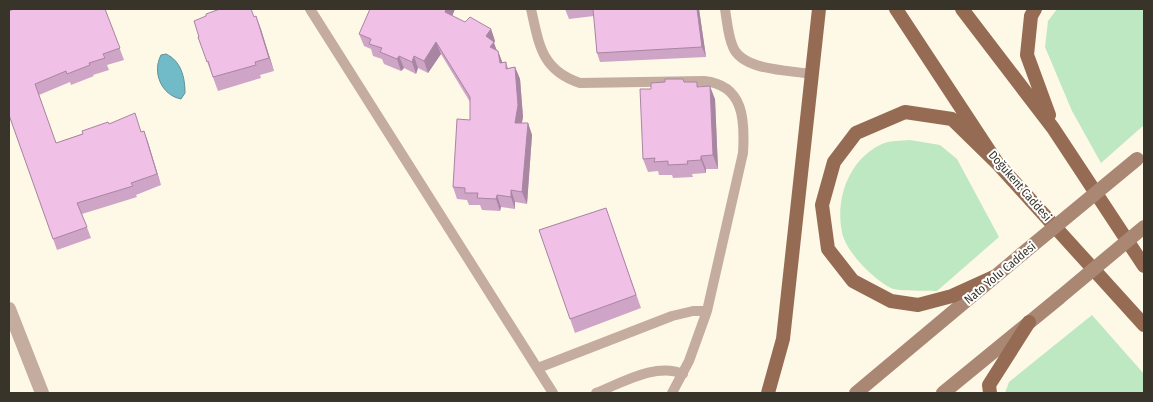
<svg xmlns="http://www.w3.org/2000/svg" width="1153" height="402" font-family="'Fira Sans Condensed',sans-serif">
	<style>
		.green { fill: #bee8c1 }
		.water { fill: #71bac7; stroke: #609298 }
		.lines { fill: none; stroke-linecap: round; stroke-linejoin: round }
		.service { stroke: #c4ac9e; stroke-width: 10 }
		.tertiary { stroke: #c4ac9e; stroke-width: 14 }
		.secondary { stroke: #a98772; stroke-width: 14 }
		.primary { stroke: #956c53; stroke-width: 14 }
		.secondary-bridge { stroke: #a98772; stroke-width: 14 }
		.wall { fill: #cea5c7 }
		.shaded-wall { fill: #a886a2 }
		.building { fill: #f0c0e7; stroke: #a886a2 }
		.labels { text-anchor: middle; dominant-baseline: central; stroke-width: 4; stroke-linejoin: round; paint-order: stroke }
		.street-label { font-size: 12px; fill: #383429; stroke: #fff }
	</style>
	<rect width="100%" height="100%" fill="#fef8e7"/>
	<path class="green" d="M1057,9H1144V125L1101,163L1072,111L1045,47L1048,21Z
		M910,140L940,145L957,159L999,237L937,291C927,290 899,292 891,288C874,280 845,251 842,232C835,199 849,160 880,145C888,140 901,141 910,140Z
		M1092,315L1144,374V393H1005L1009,382Z"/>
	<path class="water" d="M166,54C181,61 185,77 185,93L181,99C161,95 152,72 161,55Z"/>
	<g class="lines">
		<path class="service" d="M310,9L553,393
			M531,9C539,44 541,70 580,83L704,81C744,85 745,120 743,153L707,311L689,361L672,393
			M725,9C727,21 728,36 733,47C743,71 789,70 811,74
			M538,368L672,316L693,311H707
			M596,393C622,383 656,362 683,374"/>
		<path class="tertiary" d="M9,309L42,393"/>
		<path class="secondary" d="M856,393L1022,254
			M943,393L1059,298"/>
		<path class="primary" d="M896,9L998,164L1144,325
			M962,9L1053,128L1144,266
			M1035,9L1031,16L1027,55L1049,115
			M994,277L952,296L918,305L891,301L853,281L828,249L822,205L834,162L856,133L905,112L952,119L998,164
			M768,393L783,339L819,9
			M990,393L989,385L1029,322"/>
		<path class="secondary-bridge" d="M1022,254L1137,159
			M1059,298L1144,227"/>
	</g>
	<path class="wall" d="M9,9H105L124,60L107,65L109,70L93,75L94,76L71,85L70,82L39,95L56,143L109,124L142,132L144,131L161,185L136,195L137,197L82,214L91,238L57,250L9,115Z
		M455,9L452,16L465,22L491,29L495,41L494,43L497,51H498L502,62H506L508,68L515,67L520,79L523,117L522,123H528L532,135L527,204L515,202V209L501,207L500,211L482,210L480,205H469L467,200L457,199L453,187L470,120V102L441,54L428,73L418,68L416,74L404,68L401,71L384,64L382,59L373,56L371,49L364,46L359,34Z
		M565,9H699L706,57L600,62L597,53L594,16L569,19Z
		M256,16L274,71L260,75L261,78L218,91L198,37Z
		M685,82L699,86L715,99L718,169H706V173L692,174L693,177L673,178L672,175H659L658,171L648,172L643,159L651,89Z
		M606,208L641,308L575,333L539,230Z"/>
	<path class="shaded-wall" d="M446,9H455L449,24L445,12Z
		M697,9H699L706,57L702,47Z
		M256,16L261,29L274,71L269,58Z
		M491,29L495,41L494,43L498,54L495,59L486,36Z
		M436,42L441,54L428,73L424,61Z
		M498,51L503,64L500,63Z
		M399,56L404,68L401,71L397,59Z
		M414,56L418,68L416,74L412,62Z
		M515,67L520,79L523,117L519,135L515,123Z
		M710,86L715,99L718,169L713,155Z
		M528,123L532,135L527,204L522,192Z
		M144,131L148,142L161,185L157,174Z
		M701,156L706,169V173L701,160Z
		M511,190L515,202V209L511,197Z
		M497,195L501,207L500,211L496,199Z"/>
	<path class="building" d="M14,9H105L120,48L103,54L105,58L89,63L90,65L67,74L66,71L35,84L56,143L83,134L82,131L108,122L109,124L135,113L141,132L144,131L157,174L131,183L133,186L77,203L87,227L53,239L9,115V11Z
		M220,9H251L254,17L256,16L269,58L255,62L256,65L213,77L208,61L207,62L198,37H199L194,21L206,16V14Z
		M370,9H446L445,12L465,22L470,17L491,29L486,36L494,42L490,47L498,51L500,63L506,62V69L515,67L518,105L515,123H528L522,192L511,190V197L497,195L496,199L477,198L478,193H465V188L453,187L457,119L470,120V97L436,42L424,61L414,56L412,62L399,56L397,59L380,52L382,48L369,44L371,39L359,34Z
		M593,9H697L702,47L597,53Z
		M665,79H683L684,82H697V87L710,86L713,155L701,156V160L687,161L688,164L668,165V161L654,162L655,158L643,159L640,89H651V83L665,82Z
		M606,208L636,295L570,319L539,230Z"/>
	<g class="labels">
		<g class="street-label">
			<text transform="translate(1020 186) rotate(49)">Doğukent Caddesi</text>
			<text transform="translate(1000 273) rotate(-40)">Nato Yolu Caddesi</text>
		</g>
	</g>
	<rect width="1153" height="402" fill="none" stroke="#383429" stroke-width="20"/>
</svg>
